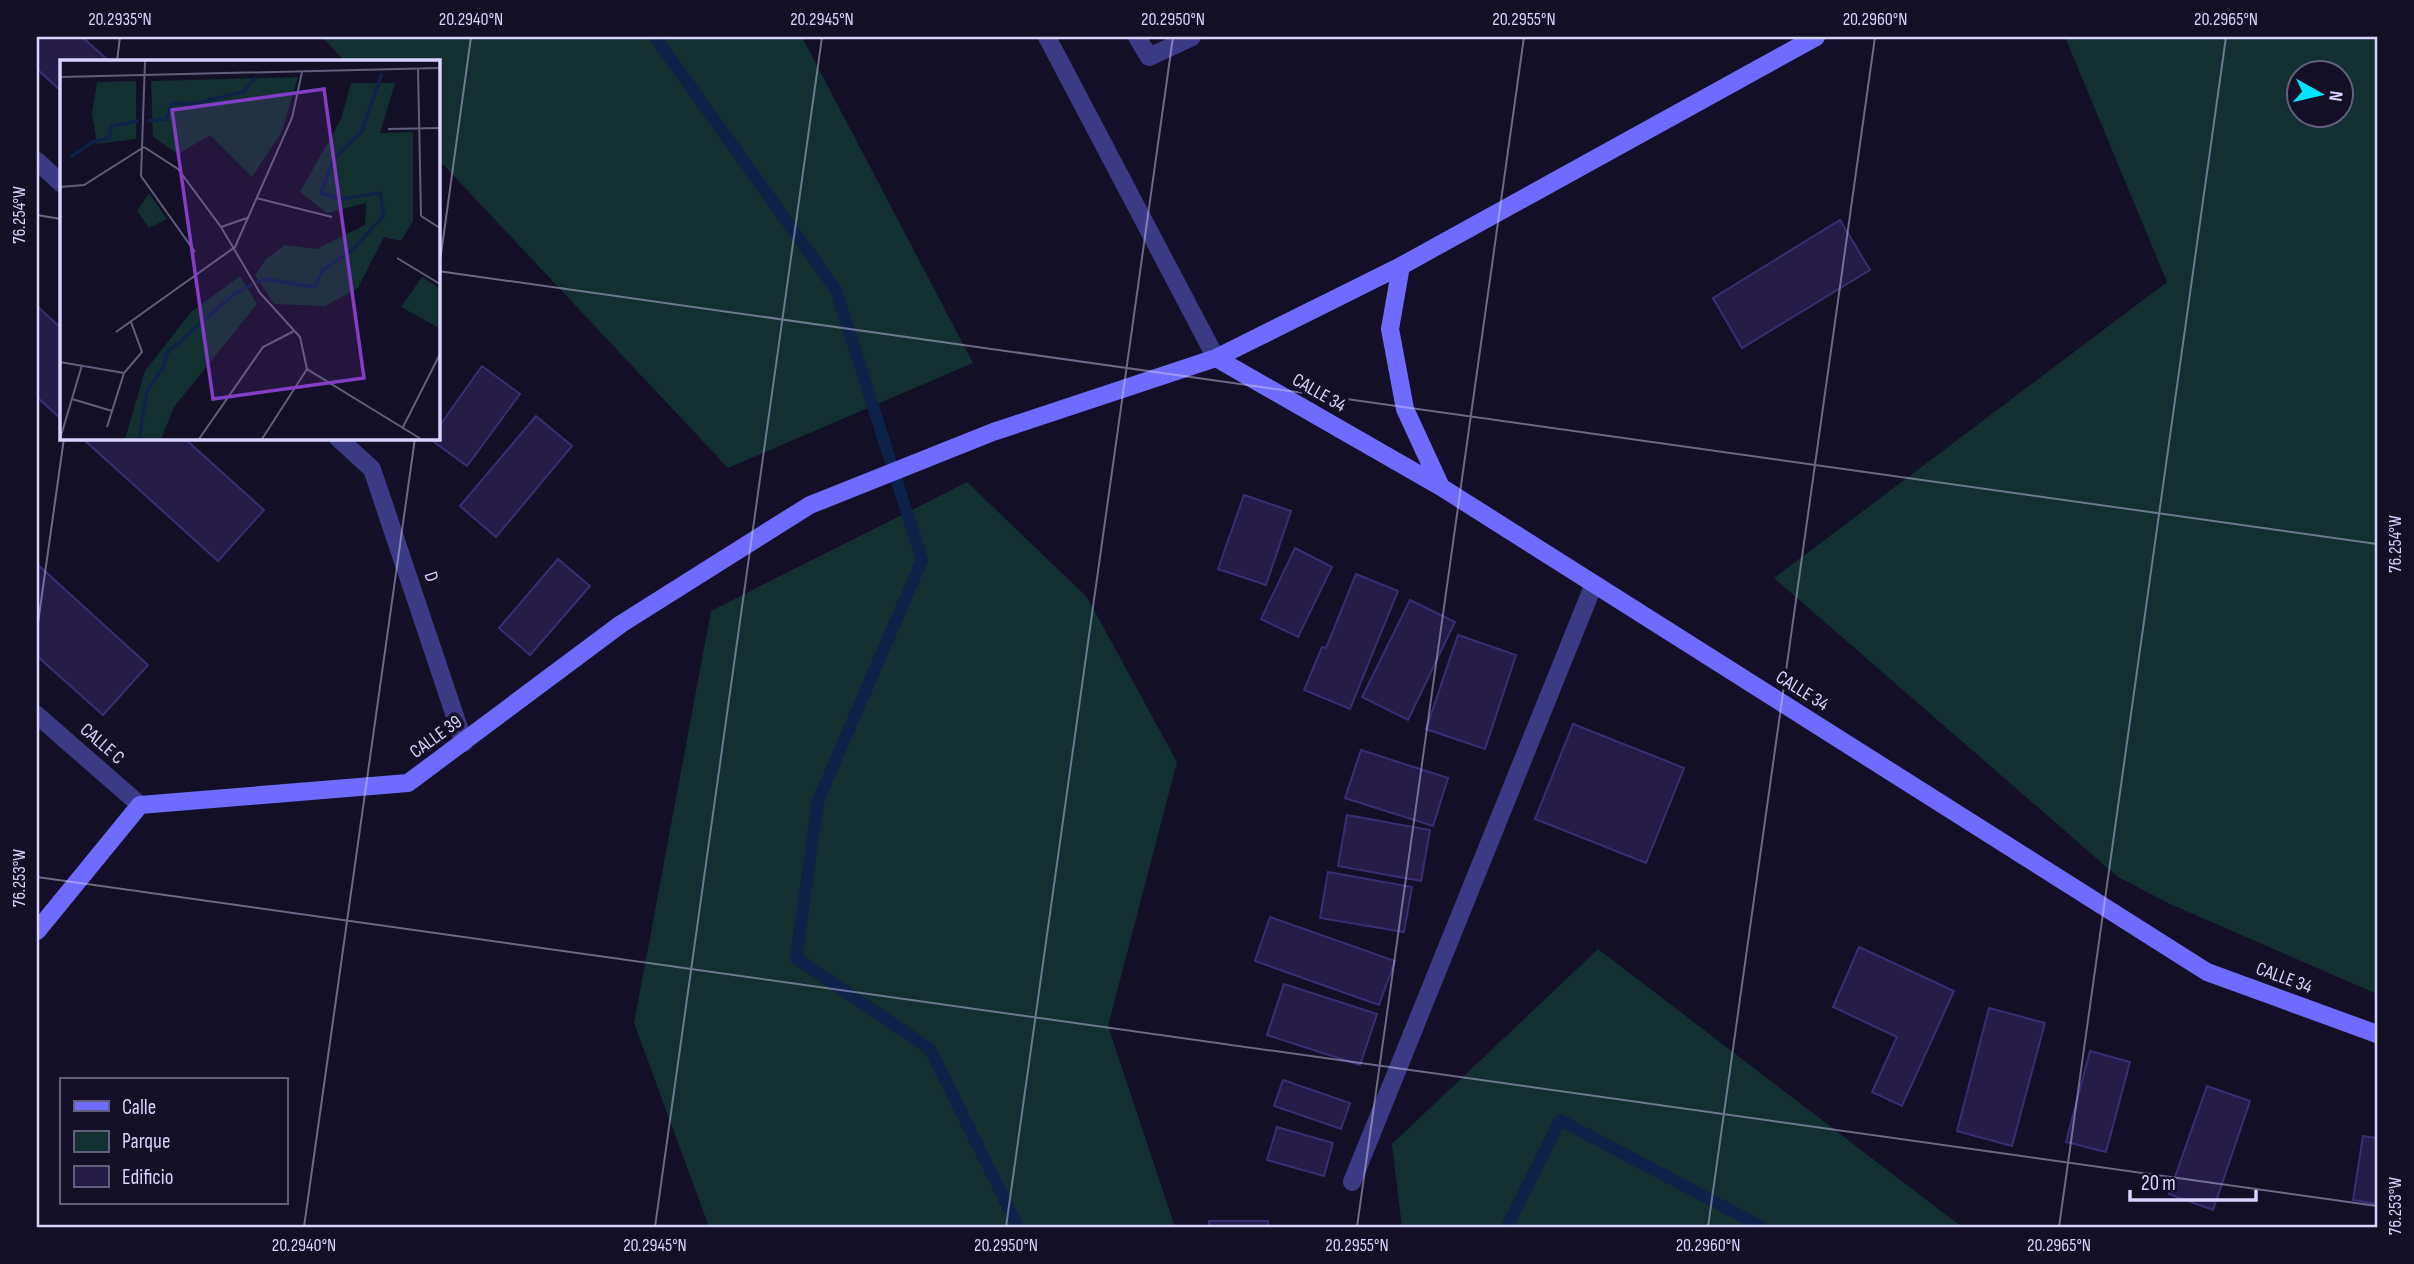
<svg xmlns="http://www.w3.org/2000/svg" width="2414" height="1264" font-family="'Sofia Sans Condensed',sans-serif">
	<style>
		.green { fill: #12302f; fill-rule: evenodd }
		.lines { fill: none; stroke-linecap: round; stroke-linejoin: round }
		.stream { stroke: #0c2248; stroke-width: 12 }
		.building { fill: #241b47; stroke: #3b2d73; stroke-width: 2 }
		.lane { stroke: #3d3a85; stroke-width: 18 }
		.street { stroke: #3d3a85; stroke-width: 18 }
		.secondary { stroke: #6f6bff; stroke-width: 18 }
		.ticks { fill: none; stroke: #d9d4ff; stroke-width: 2; stroke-opacity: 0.45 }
		.labels { text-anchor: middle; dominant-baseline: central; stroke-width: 7; stroke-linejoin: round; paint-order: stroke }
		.street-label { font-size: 19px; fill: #d9d4ff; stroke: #130f26 }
		.inset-river { fill: none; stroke: #0c2248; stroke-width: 3.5 }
		.inset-road { fill: none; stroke: #625e7d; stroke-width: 2 }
		.view { fill: #843dc5; fill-opacity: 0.15; stroke: #843dc5; stroke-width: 3.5 }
		.inset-edge { fill: none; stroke: #d9d4ff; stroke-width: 3.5 }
		.neatline { fill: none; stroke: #d9d4ff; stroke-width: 2.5 }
		.ticks-label { font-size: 18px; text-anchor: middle; fill: #d9d4ff }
	</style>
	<rect width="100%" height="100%" fill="#130f26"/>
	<path class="green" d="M322,37H802L973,363L728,468L438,159V61H345Z
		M2065,37H2377V994L2170,904L2118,877L1774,578L2167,282ZM2298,74H2340V116H2298Z
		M967,482L1087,597L1177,762L1108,1026L1175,1227H709L634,1023L711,611Z
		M1598,949L1962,1227H1402L1392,1144Z"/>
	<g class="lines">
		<path class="stream" d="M655,37L836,290L922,560L818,801L796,958L930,1049L1018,1227
			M1507,1227L1560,1120L1762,1227"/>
	</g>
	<path class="building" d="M37,37H82L109,61H61V91L37,69Z
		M1840,220L1870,270L1742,348L1713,298Z
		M37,306L61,328V419L37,397Z
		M482,366L520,394L467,466L430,439L438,438V428Z
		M536,416L572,446L496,537L460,506Z
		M82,438H184L264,510L218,561Z
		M1244,495L1291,511L1266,585L1218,569Z
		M1295,548L1332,567L1298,637L1261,619Z
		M558,559L590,586L530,655L499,628Z
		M37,564L148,665L103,715L37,656Z
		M1356,574L1398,591L1350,709L1304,690L1322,647L1326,648Z
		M1410,600L1455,622L1408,720L1362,697Z
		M1458,635L1516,655L1485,749L1426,729Z
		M1573,724L1684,768L1646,863L1535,819Z
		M1361,750L1448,778L1433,826L1345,798Z
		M1347,815L1430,830L1421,881L1338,866Z
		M1328,872L1412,887L1404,932L1320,918Z
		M1270,917L1395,961L1379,1005L1255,961Z
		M1859,947L1954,991L1902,1106L1872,1092L1897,1037L1833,1007Z
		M1284,984L1377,1014L1360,1065L1267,1035Z
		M1989,1008L2045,1023L2012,1146L1957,1131Z
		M2090,1051L2130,1062L2106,1152L2066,1142Z
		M1283,1080L1350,1103L1341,1129L1274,1106Z
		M2207,1086L2250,1101L2213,1210L2169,1194Z
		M1277,1127L1333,1143L1324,1176L1267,1160Z
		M2363,1136L2377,1138V1204L2353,1200Z
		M1209,1221H1268V1227H1209Z"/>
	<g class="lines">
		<path class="lane" d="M1137,37L1149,57L1192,37"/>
		<path class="street" d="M1047,37L1216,358
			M37,161L61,183
			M338,438L372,469L464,743
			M37,715L140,805
			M1352,1182L1594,584"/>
		<path class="secondary" d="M1401,266L1390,329L1405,409L1441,487
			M1216,358L1441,487L2207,972L2377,1034
			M37,931L140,805L408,783L621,624L810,505L993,432L1216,358L1401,266L1816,37"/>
	</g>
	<path class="ticks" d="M117,61L120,37M37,215L61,219M438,271L2377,544M438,276L471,37M37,630L64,438M37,877L2377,1206M304,1227L415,438M655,1227L822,37M1006,1227L1173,37M1357,1227L1524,37M1708,1227L1875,37M2059,1227L2226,37"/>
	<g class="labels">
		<g class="street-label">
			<text transform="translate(1319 393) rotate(30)">CALLE 34</text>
			<text transform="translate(431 577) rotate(71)">D</text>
			<text transform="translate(1802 691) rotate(32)">CALLE 34</text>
			<text transform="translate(436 737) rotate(-36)">CALLE 39</text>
			<text transform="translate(102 744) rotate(41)">CALLE C</text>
			<text transform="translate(2284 978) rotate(20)">CALLE 34</text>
		</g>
	</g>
	<g transform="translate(60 60)">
		<rect width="380" height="380" fill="#130f26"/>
		<path d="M238,17L222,71L192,117L150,75L118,94L93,77L91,21ZM76,21V79L37,84L32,54L37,22ZM291,23H335L320,73L353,72V161L341,181L324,177L298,228L265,246L214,244L195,215L206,199L225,185L257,189L305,165L306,143L267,153L240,132L281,59ZM89,133L107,159L89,168L77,151ZM180,216L197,244L114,347L101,379H65L85,311L131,252ZM362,217L380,229L379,268L341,247Z" fill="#12302f"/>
		<path class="inset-river" d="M88,61L106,59L112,43L133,44L183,32L196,17M11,97L32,82L49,78L52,66L79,61M197,223L205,219L254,227L263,210L291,191L324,156L320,133L280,139L261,133L274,98L302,71L322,13M79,379L87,331L104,306L107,293L174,234L192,225"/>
		<path class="inset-road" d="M85,1L81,116L135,192M358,8L361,156M0,17L380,8M328,69L380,68M84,87L118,109L161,167L200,233L240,277L247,309L361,379M0,127L24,125L84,87M196,138L272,157M361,156L380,168M161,167L187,158M337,198L380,224M56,272L175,187L232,58L242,12M0,302L64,313M12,339L52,351M47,367L64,313L82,292L71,262M343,367L380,294M0,379L22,305M139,379L203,287L234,271M202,379L247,309"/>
		<path class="view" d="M264,29L304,318L153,339L112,50Z"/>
		<rect width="380" height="380" class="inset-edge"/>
	</g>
	<rect width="2414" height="1264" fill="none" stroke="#130f26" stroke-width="77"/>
	<rect x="60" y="1078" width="228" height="126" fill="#130f26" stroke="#625e7d" stroke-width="2"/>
	<rect x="74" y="1101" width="35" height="10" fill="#6f6bff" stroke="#625e7d" stroke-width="2"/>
	<text x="122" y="1114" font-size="21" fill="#d9d4ff">Calle</text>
	<rect x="74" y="1131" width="35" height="21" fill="#12302f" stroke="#625e7d" stroke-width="2"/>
	<text x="122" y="1148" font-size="21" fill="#d9d4ff">Parque</text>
	<rect x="74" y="1166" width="35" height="21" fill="#241b47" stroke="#625e7d" stroke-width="2"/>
	<text x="122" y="1184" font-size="21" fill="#d9d4ff">Edificio</text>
	<g transform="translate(2320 94) rotate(98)"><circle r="33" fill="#130f26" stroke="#625e7d" stroke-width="2"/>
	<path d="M0-5L12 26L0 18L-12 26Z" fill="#00e5ff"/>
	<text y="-10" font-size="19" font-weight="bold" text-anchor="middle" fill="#d9d4ff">N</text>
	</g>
	<path d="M2130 1190v10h126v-10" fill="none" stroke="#d9d4ff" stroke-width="3.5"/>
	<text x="2141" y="1190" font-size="21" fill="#d9d4ff" stroke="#130f26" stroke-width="5" paint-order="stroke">20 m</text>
	<rect x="38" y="38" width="2338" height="1188" class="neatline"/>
	<g class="ticks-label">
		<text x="120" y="25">20.2935°N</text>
		<text x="471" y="25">20.2940°N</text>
		<text x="822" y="25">20.2945°N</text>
		<text x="1173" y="25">20.2950°N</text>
		<text x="1524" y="25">20.2955°N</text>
		<text x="1875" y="25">20.2960°N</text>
		<text x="2226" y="25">20.2965°N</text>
		<text transform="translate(19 215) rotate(-90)" y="6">76.254°W</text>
		<text transform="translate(2395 544) rotate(-90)" y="6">76.254°W</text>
		<text transform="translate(19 878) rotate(-90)" y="6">76.253°W</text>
		<text transform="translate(2395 1206) rotate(-90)" y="6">76.253°W</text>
		<text x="304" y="1251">20.2940°N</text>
		<text x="655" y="1251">20.2945°N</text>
		<text x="1006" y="1251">20.2950°N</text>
		<text x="1357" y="1251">20.2955°N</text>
		<text x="1708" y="1251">20.2960°N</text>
		<text x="2059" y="1251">20.2965°N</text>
	</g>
</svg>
